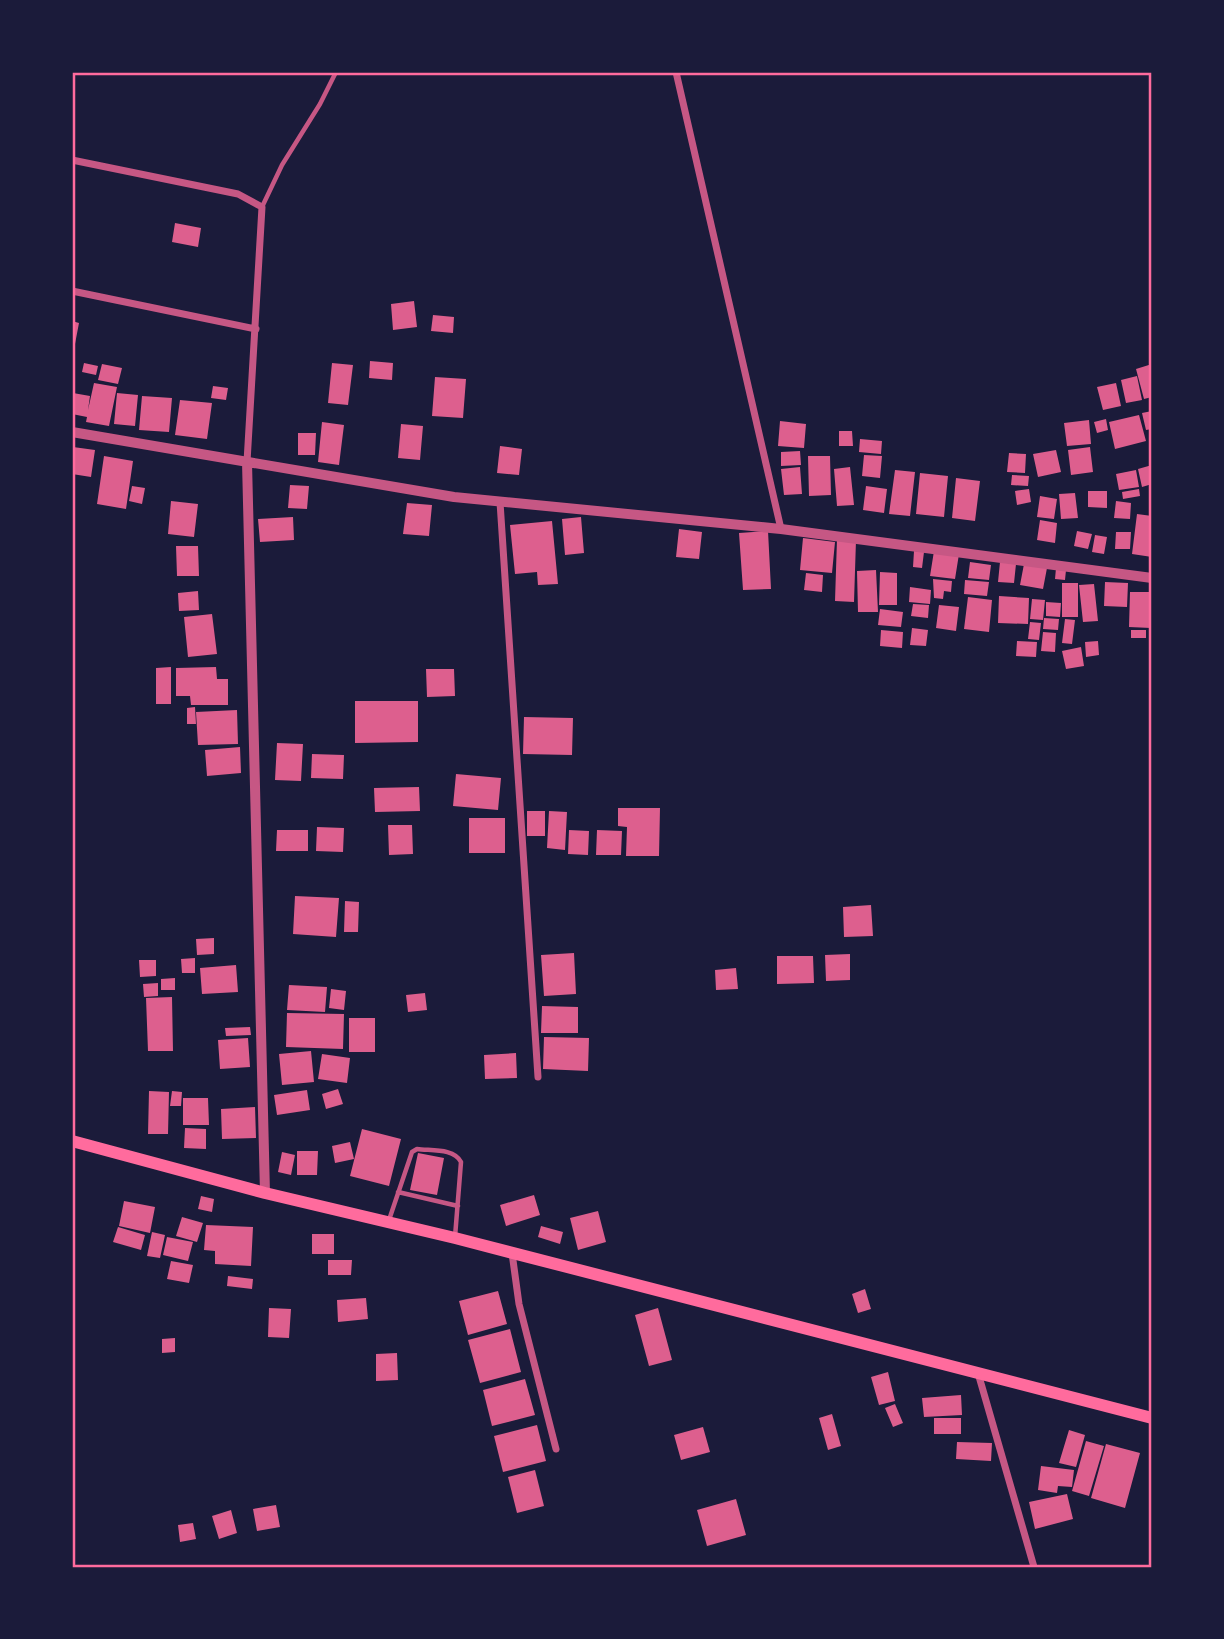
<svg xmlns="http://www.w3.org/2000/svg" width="1224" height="1639" font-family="Arial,sans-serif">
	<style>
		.building { fill: #dd5f8e }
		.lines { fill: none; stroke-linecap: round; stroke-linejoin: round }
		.service { stroke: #c65784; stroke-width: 4.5 }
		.minor { stroke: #c65784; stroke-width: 7 }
		.tertiary { stroke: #c65784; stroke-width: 10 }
		.primary { stroke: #ff6b9d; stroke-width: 12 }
		.neatline { fill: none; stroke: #ff6b9d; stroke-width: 2.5 }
	</style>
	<rect width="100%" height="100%" fill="#1b1b3a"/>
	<path class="building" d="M175,223L201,228L198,247L172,242Z
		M414,301L417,327L393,330L391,304Z
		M433,315L454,317L453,333L431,331Z
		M72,321L79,323L75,344L72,343Z
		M370,361L393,363L392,380L369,378Z
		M84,363L98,366L96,375L82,372Z
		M332,363L353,365L348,405L328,403Z
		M102,364L122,368L118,384L98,380Z
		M1152,364V397L1144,399L1136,369Z
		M1137,376L1142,400L1126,403L1121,380Z
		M435,377L466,379L463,418L432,416Z
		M94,383L117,387L109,426L86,422L87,417L72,414L73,393L90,396L88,410Z
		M1116,383L1121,406L1103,410L1097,387Z
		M213,386L228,388L226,400L211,398Z
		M117,393L138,395L135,426L114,424Z
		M142,396L172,398L169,432L139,430Z
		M180,400L212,403L207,439L175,435Z
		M1152,411V429L1146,430L1142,413Z
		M1139,415L1146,441L1115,449L1109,422Z
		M1106,419L1108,430L1097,433L1094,422Z
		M1089,420L1091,444L1067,446L1064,423Z
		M780,421L806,424L804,448L778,446Z
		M322,422L344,425L339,465L318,462Z
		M401,424L423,426L420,460L398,458Z
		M839,431H852L853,446H839Z
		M298,433H316L315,455H298Z
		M860,439L882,441L881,454L859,452Z
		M500,446L522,449L519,475L497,473Z
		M73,447L95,450L91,477L72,474Z
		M1090,447L1093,472L1071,475L1068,450Z
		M1056,450L1061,472L1038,477L1033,454Z
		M800,451L801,465L781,466V452Z
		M1009,453L1026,454L1025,473L1007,472Z
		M864,455L882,456L880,478L862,476Z
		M104,456L133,461L126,509L97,504Z
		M808,456H830L831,495L809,496Z
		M1152,465V484L1142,487L1138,469Z
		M800,467L802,494L784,495L781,469Z
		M850,467L854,505L837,506L834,469Z
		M895,470L915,472L910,516L889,514Z
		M1136,470L1139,487L1119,490L1116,474Z
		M920,473L948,476L944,517L916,514Z
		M1012,475L1029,476L1028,486L1011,485Z
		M956,478L980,481L975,521L952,518Z
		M290,485L309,486L307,509L288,508Z
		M132,486L145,488L142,504L129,501Z
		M866,486L887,489L884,513L863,510Z
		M1029,489L1031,502L1017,505L1015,491Z
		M1139,489L1140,496L1123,499L1122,492Z
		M1088,491H1107V508L1088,507Z
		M1075,493L1078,518L1061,519L1059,494Z
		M1040,496L1057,499L1054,519L1037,517Z
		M171,501L198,504L194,537L168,534Z
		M1116,501L1131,503L1130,519L1114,518Z
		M407,503L432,505L429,536L403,534Z
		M1137,514L1152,516V557L1132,554Z
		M293,517L294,540L260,542L258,519Z
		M581,517L584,553L565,555L562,519Z
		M1040,520L1057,523L1055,543L1037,540Z
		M552,521L558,584L538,585L537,572L515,574L510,525Z
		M679,529L702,532L699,559L676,557Z
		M768,531L771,589L743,590L739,533Z
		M1077,531L1092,534L1088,549L1074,546Z
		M1116,532H1131L1130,549H1115Z
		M1095,535L1107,537L1104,554L1092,552Z
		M803,538L835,542L832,573L800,570Z
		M837,539L856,540L854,602L835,601Z
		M176,546H198L199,576H177Z
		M914,551L924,552L922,568L913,567Z
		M934,551L959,554L955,579L930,576Z
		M970,562L991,565L989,580L968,578Z
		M1000,562L1016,564L1014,583L998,582Z
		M1024,564L1047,568L1043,589L1020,585Z
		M1056,568L1066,570L1065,580L1055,579Z
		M876,570L878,612H858L857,571Z
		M880,572L897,573V605H879Z
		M806,573L823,575L822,592L804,590Z
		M933,579L952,581L951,592L944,591L943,599L934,598Z
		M965,580L989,582L987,596L964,594Z
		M1105,582L1128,583L1127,607L1104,606Z
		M1062,583H1078V617H1062Z
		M1094,584L1098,621L1083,622L1079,585Z
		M910,587L931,590L930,604L909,602Z
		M198,591L199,610L179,611L178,593Z
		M1130,592H1152L1151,628L1129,627Z
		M999,596L1029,598L1028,624L998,623Z
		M968,597L992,600L989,632L964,629Z
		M1032,599L1045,600L1043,620L1030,619Z
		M1046,602L1061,603L1060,617L1046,616Z
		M913,604L929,605L928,618L911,616Z
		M939,605L959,607L956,631L936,628Z
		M880,609L903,612L901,627L878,625Z
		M212,614L217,654L188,657L184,617Z
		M1044,618L1059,619L1058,630L1043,629Z
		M1065,619L1075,620L1072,644L1062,643Z
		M1030,622L1041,623L1039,640L1028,639Z
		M912,628L928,630L926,646L910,645Z
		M881,630L903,632L902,648L880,646Z
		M1131,630H1146V638H1131Z
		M1043,632L1056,633L1055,652L1041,651Z
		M1017,641L1037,642L1036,657L1016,656Z
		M1098,641L1099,655L1086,657L1085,642Z
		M1081,647L1084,666L1066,669L1062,651Z
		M171,667V704H156V668Z
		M216,667L217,679H228V705H191L190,696H176V668Z
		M426,669H454L455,696L427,697Z
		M355,701H418V742L355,743Z
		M195,707L196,724H187V708Z
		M237,710L238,744L198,745L196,712Z
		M524,717L573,718L572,755L523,754Z
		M277,743L303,744L301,781L275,780Z
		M240,747L241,773L207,776L205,750Z
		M312,754L344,755L343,779L311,778Z
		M456,774L501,778L498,810L453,806Z
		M419,787L420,811L375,812L374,788Z
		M618,808H660L659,856H626L627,827L618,826Z
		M527,811H545V836H527Z
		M549,811L567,812L565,850L547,848Z
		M469,818H505V853H469Z
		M388,825H412L413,854L389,855Z
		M317,827L344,828L343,852L316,851Z
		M277,830H308V851H276Z
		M569,830L589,831L588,855L568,854Z
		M597,830L622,831L621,855H596Z
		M295,896L339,898L336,937L293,934Z
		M345,901L359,902L358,932H344Z
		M871,905L873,936L844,937L843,907Z
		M214,938V954L197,955L196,939Z
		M574,953L576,994L544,996L541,955Z
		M850,954V980L826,981L825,955Z
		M777,956H813L814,983L777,984Z
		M195,958V973H182L181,959Z
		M139,960H156V976L140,977Z
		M236,965L238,992L202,994L200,968Z
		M736,968L738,989L716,990L715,970Z
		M175,978V990H161V979Z
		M158,983V996L144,997L143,984Z
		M289,985L327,987L325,1012L287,1010Z
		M331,989L346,991L344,1010L329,1008Z
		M425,993L427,1010L408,1012L406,995Z
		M172,997L173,1051H148L146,998Z
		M542,1006L578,1007V1033H541Z
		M287,1013L344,1014L343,1049L286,1047Z
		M349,1018H375V1052H349Z
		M250,1027L251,1035L226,1036L225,1028Z
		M544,1037L589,1038L588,1071L543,1069Z
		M248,1038L250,1067L220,1069L218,1040Z
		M311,1051L314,1082L282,1085L279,1054Z
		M516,1053L517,1078L485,1079L484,1055Z
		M322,1054L350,1058L347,1083L318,1079Z
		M338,1089L343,1104L326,1109L322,1094Z
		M307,1090L310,1110L277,1115L274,1095Z
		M149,1091L169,1092L168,1134H148Z
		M172,1091L182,1092L181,1106H170Z
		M183,1098H208L209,1125H183Z
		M255,1107L256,1138L222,1139L221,1109Z
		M185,1128L206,1129V1149L184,1148Z
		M362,1129L401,1139L389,1186L350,1176Z
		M350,1142L354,1159L335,1163L332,1146Z
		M297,1151H318L317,1175H297Z
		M282,1152L295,1155L291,1175L278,1172Z
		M418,1153L444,1158L437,1195L410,1190Z
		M534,1195L540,1215L506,1226L500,1205Z
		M201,1196L214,1199L212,1212L198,1209Z
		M124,1201L155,1207L150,1233L119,1226Z
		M598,1211L606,1242L578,1250L570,1218Z
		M182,1217L203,1223L197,1242L176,1236Z
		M206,1225L253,1227L251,1266L215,1264V1251L204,1250Z
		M541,1226L563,1232L560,1244L538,1237Z
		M118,1227L145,1235L141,1250L113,1242Z
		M152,1232L165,1235L160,1258L147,1256Z
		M312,1234H334V1254H312Z
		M167,1237L193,1242L188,1261L163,1255Z
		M328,1260H352L351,1275H328Z
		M171,1261L193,1265L189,1283L167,1279Z
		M228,1276L253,1279L252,1289L227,1286Z
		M865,1289L871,1309L858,1313L852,1294Z
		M498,1291L507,1324L468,1335L459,1301Z
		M366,1298L368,1319L338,1322L337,1300Z
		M269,1308L291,1309L289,1338L268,1337Z
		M658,1308L672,1360L649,1366L635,1315Z
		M510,1329L521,1372L480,1383L468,1340Z
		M175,1338V1352L162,1353V1339Z
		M397,1353L398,1380L376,1381V1354Z
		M888,1372L895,1401L879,1405L871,1377Z
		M525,1379L535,1415L492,1426L483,1390Z
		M961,1395L962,1415L924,1417L922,1398Z
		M895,1404L903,1423L893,1427L885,1408Z
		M832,1414L841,1446L828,1450L819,1418Z
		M934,1418H961V1434H934Z
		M537,1425L546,1461L503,1472L494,1436Z
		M703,1427L710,1452L681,1460L674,1435Z
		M1069,1430L1085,1435L1076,1467L1059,1463Z
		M1086,1441L1104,1446L1089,1496L1072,1491Z
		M957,1442L992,1443L991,1461L956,1459Z
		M1106,1444L1140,1453L1125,1508L1091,1498Z
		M1041,1466L1074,1470L1072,1487L1058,1486L1057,1493L1038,1490Z
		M535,1470L544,1506L517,1513L508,1477Z
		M1067,1494L1073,1519L1035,1529L1029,1502Z
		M736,1499L746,1535L707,1546L697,1510Z
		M276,1505L280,1527L257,1531L253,1509Z
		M231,1510L237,1533L219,1539L212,1516Z
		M193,1523L196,1539L180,1542L178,1525Z"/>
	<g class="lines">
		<path class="service" d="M262,207L282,165L320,104L336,72
			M398,1192L458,1206
			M389,1220L412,1152L417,1149C431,1151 454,1148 461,1162L455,1237"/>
		<path class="minor" d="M676,72L781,529
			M72,160L238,194L262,207L247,462
			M72,291L256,329
			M500,502L538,1077
			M512,1253L519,1304L556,1449
			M978,1373L1034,1567"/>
		<path class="tertiary" d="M72,432L454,497L781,529L1152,578
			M247,462L265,1193"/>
		<path class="primary" d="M72,1141L265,1193L455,1238L1152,1418"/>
	</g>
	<rect width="1224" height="1639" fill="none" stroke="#1b1b3a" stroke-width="147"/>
	<rect x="74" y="74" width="1076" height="1492" class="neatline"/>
</svg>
